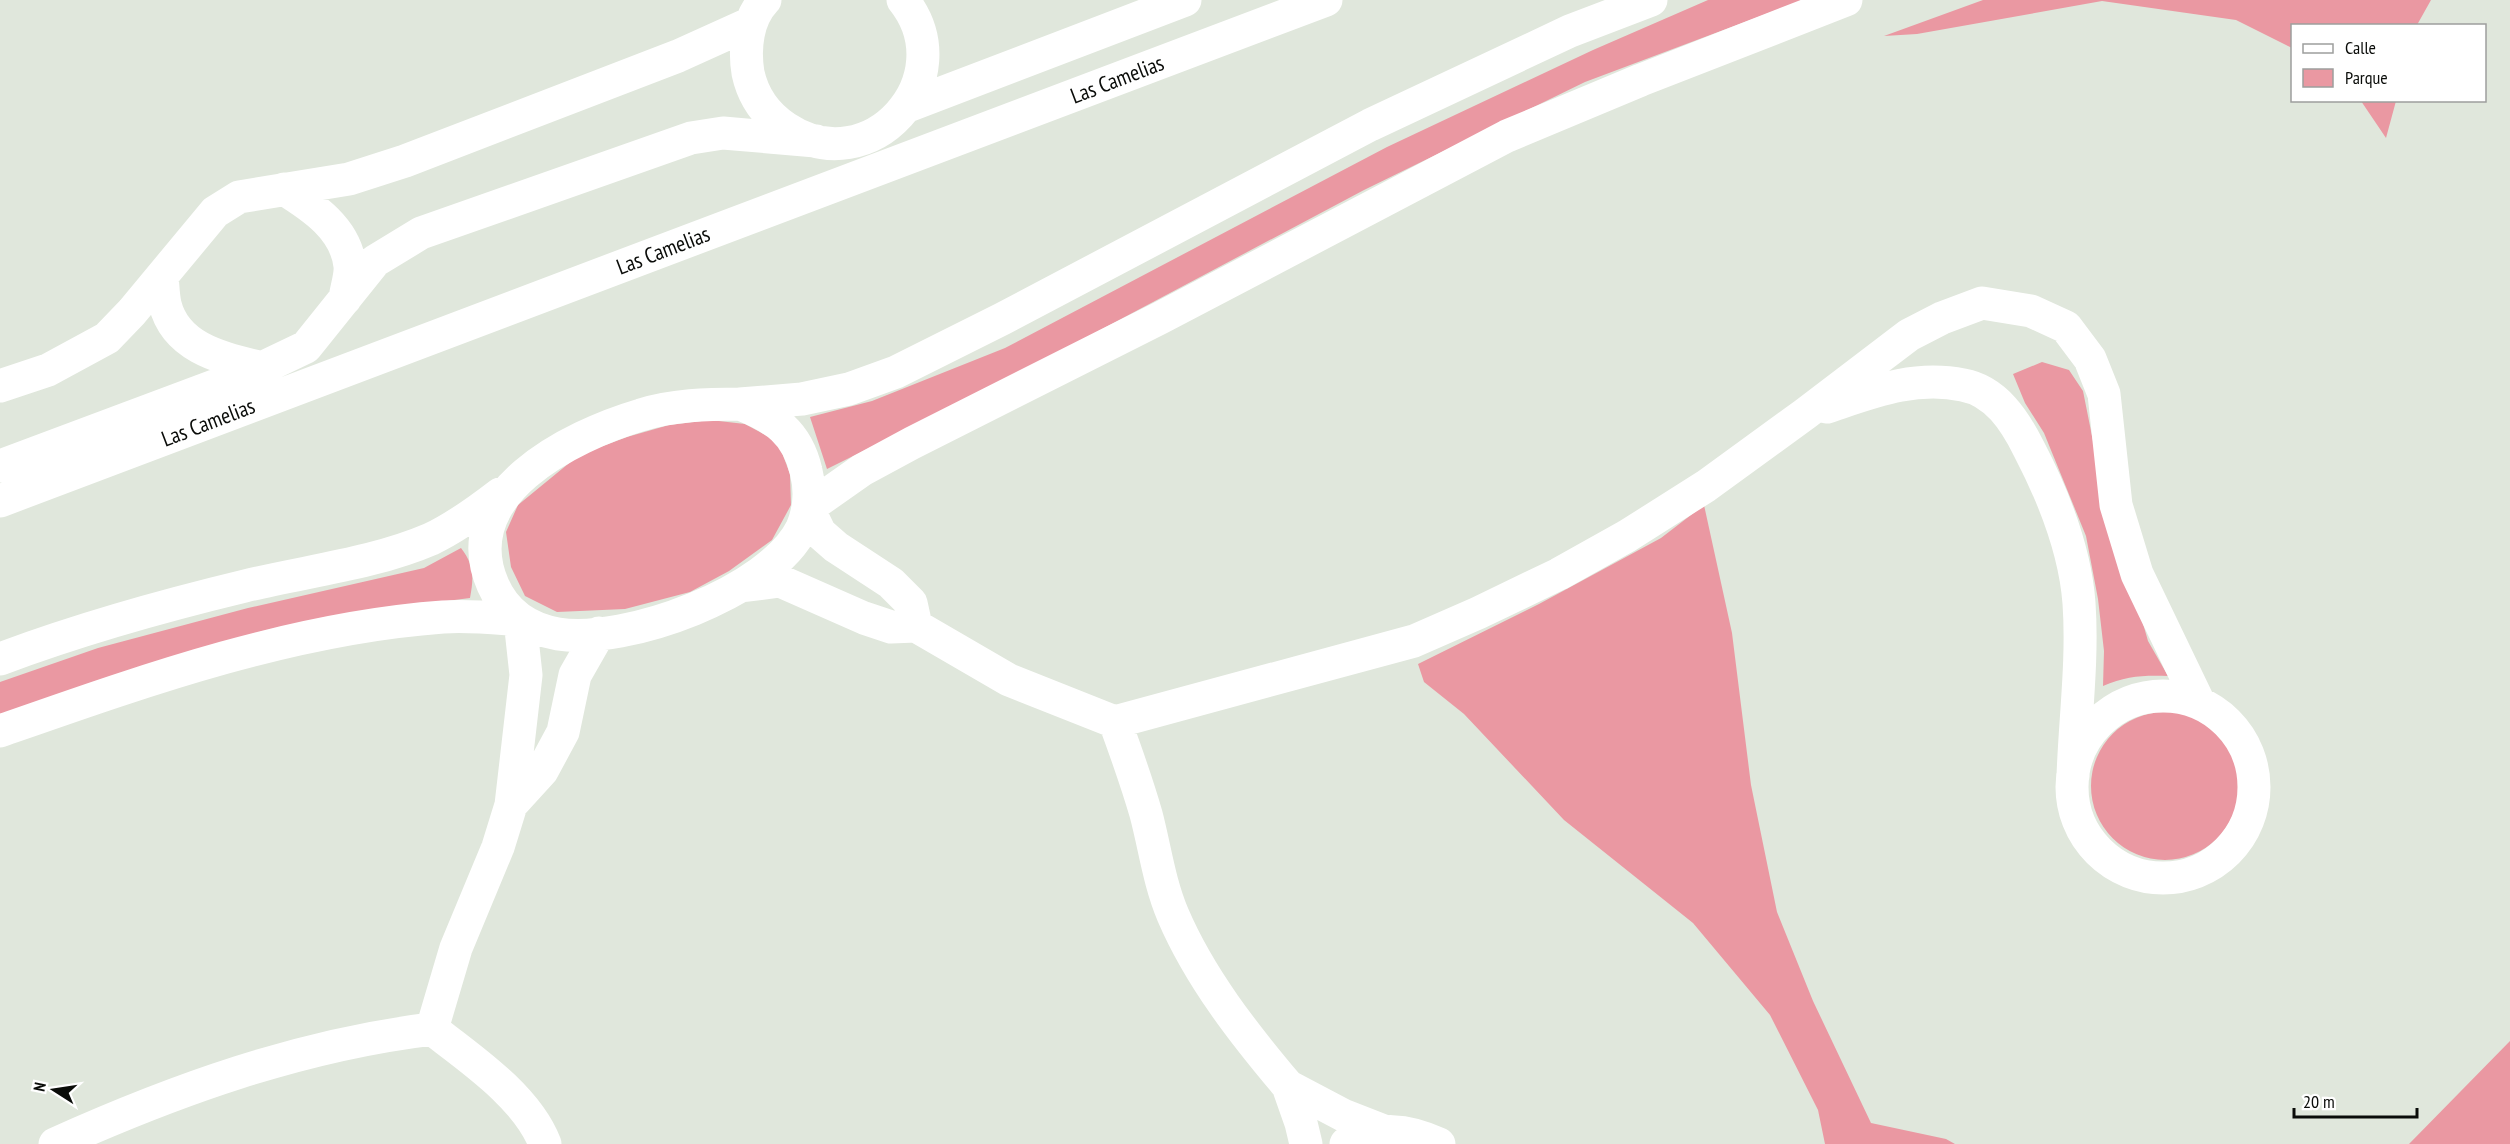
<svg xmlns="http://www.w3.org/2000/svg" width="2510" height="1144" font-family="'PT Sans Narrow',sans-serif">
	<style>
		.green { fill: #ea98a2 }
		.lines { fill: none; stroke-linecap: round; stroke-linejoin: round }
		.street { stroke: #fff; stroke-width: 33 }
		.labels { text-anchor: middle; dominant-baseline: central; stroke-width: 4.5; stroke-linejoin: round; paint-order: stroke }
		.street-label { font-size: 22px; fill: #0a0c09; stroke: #fff }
	</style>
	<rect width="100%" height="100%" fill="#e0e7dc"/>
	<path class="green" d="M1708,0H1803L1585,82L1364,190L1008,379L827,469L810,417L872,401L1005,348L1387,147L1593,50Z
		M1983,0H2431L2417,25L2292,26V48L2236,20L2102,1L1917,34L1884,36Z
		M2361,101H2396L2386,138Z
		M2042,362L2069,370L2083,391L2098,466L2148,641L2168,676C2144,675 2126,676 2103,686L2104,651L2098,599L2086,536L2044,433L2025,403L2013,374Z
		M710,420L745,424L778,442L790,474L791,505L772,540L729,571L690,592L625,609L557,612L525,596L511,567L506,532L518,505L579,455L627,437L669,425Z
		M1704,505L1732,633L1751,785L1777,912L1813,1001L1871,1123L1946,1139L1955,1144H1825L1818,1110L1770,1015L1693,923L1564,820L1464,714L1424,682L1418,664L1539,604L1661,538Z
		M461,548C474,565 474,577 470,598L345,614L0,714V682L98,648L248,608L424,568Z
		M2091 786a74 74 0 1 1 148 0a74 74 0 1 1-148 0Z
		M2510,1041V1144H2409Z"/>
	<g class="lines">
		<path class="street" d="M765,0C747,19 744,48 748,73C753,96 766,115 786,128C870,184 965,78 903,0
			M905,107L1185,0
			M284,189C313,207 346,229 350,266C351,276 346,289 345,299
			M162,276C163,285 163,295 165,304C176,349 223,358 262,368
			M0,386L48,370L107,338L132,312L215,212L239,197L349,179L405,161L678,56L751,23
			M740,404L802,399L849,389L896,372L1002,319L1370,125L1570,31L1651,0
			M740,404C775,418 797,432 806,471C811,490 810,509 802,528C771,592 625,645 558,634C529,629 505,613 493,585C453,494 570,436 641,415C672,405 708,404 740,404Z
			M1827,407C1872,392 1914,375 1963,385C1996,391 2015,421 2029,449C2054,497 2075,549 2079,603C2083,660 2075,719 2073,776
			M0,466L262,368L306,347L375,261L421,233L691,138L723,133L816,141
			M0,501L1326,0
			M741,586L780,581L864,618L891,627L916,626L1009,680L1115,722C1126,752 1137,783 1146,814C1155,848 1159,882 1173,915C1200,978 1244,1034 1288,1086
			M916,626L911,603L891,583L836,547L820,533L808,508L862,470L912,443L1160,318L1507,136L1641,80L1846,0
			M0,659C80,629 162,606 245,586C306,571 373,564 431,539C456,527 478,511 500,494
			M2072 787a91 91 0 1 1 182 0a91 91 0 1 1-182 0Z
			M1115,722L1414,641L1478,613L1559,574L1627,536L1706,486L1805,414L1909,335L1942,318L1982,303L2031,311L2066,327L2090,359L2104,394L2116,505L2137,574L2199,703
			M0,731C143,681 291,628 443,617C469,615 494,618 520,620L526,675L511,805L498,847L456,948L432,1029C300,1045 175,1090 55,1144
			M511,805L542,771L563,732L575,675L599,633
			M432,1029C471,1059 527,1097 545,1144
			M1306,1144L1301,1123L1288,1086L1343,1115L1384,1131
			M1346,1144C1378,1126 1407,1129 1439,1144"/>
	</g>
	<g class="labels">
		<g class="street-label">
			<text transform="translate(1117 79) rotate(-21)">Las Camelias</text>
			<text transform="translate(663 250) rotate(-21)">Las Camelias</text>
			<text transform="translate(208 422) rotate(-21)">Las Camelias</text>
		</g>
	</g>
	<rect x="2291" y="24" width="195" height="78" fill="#ffffff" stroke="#9d9e9d" stroke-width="1.5"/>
	<rect x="2303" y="44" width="30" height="9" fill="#ffffff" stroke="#9d9e9d" stroke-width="1.5"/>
	<text x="2345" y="54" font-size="18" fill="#0a0c09">Calle</text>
	<rect x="2303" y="69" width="30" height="18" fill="#ea98a2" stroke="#9d9e9d" stroke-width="1.5"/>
	<text x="2345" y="84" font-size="18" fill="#0a0c09">Parque</text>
	<g transform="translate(54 1090) rotate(282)" stroke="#ffffff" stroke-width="4.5" paint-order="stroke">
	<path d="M0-4.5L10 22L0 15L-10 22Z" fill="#0a0c09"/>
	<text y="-9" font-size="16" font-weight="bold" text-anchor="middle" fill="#0a0c09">N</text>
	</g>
	<path d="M2294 1108v9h123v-9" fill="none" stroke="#0a0c09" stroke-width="3"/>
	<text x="2303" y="1108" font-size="18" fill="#0a0c09" stroke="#ffffff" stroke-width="4.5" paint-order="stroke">20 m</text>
</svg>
